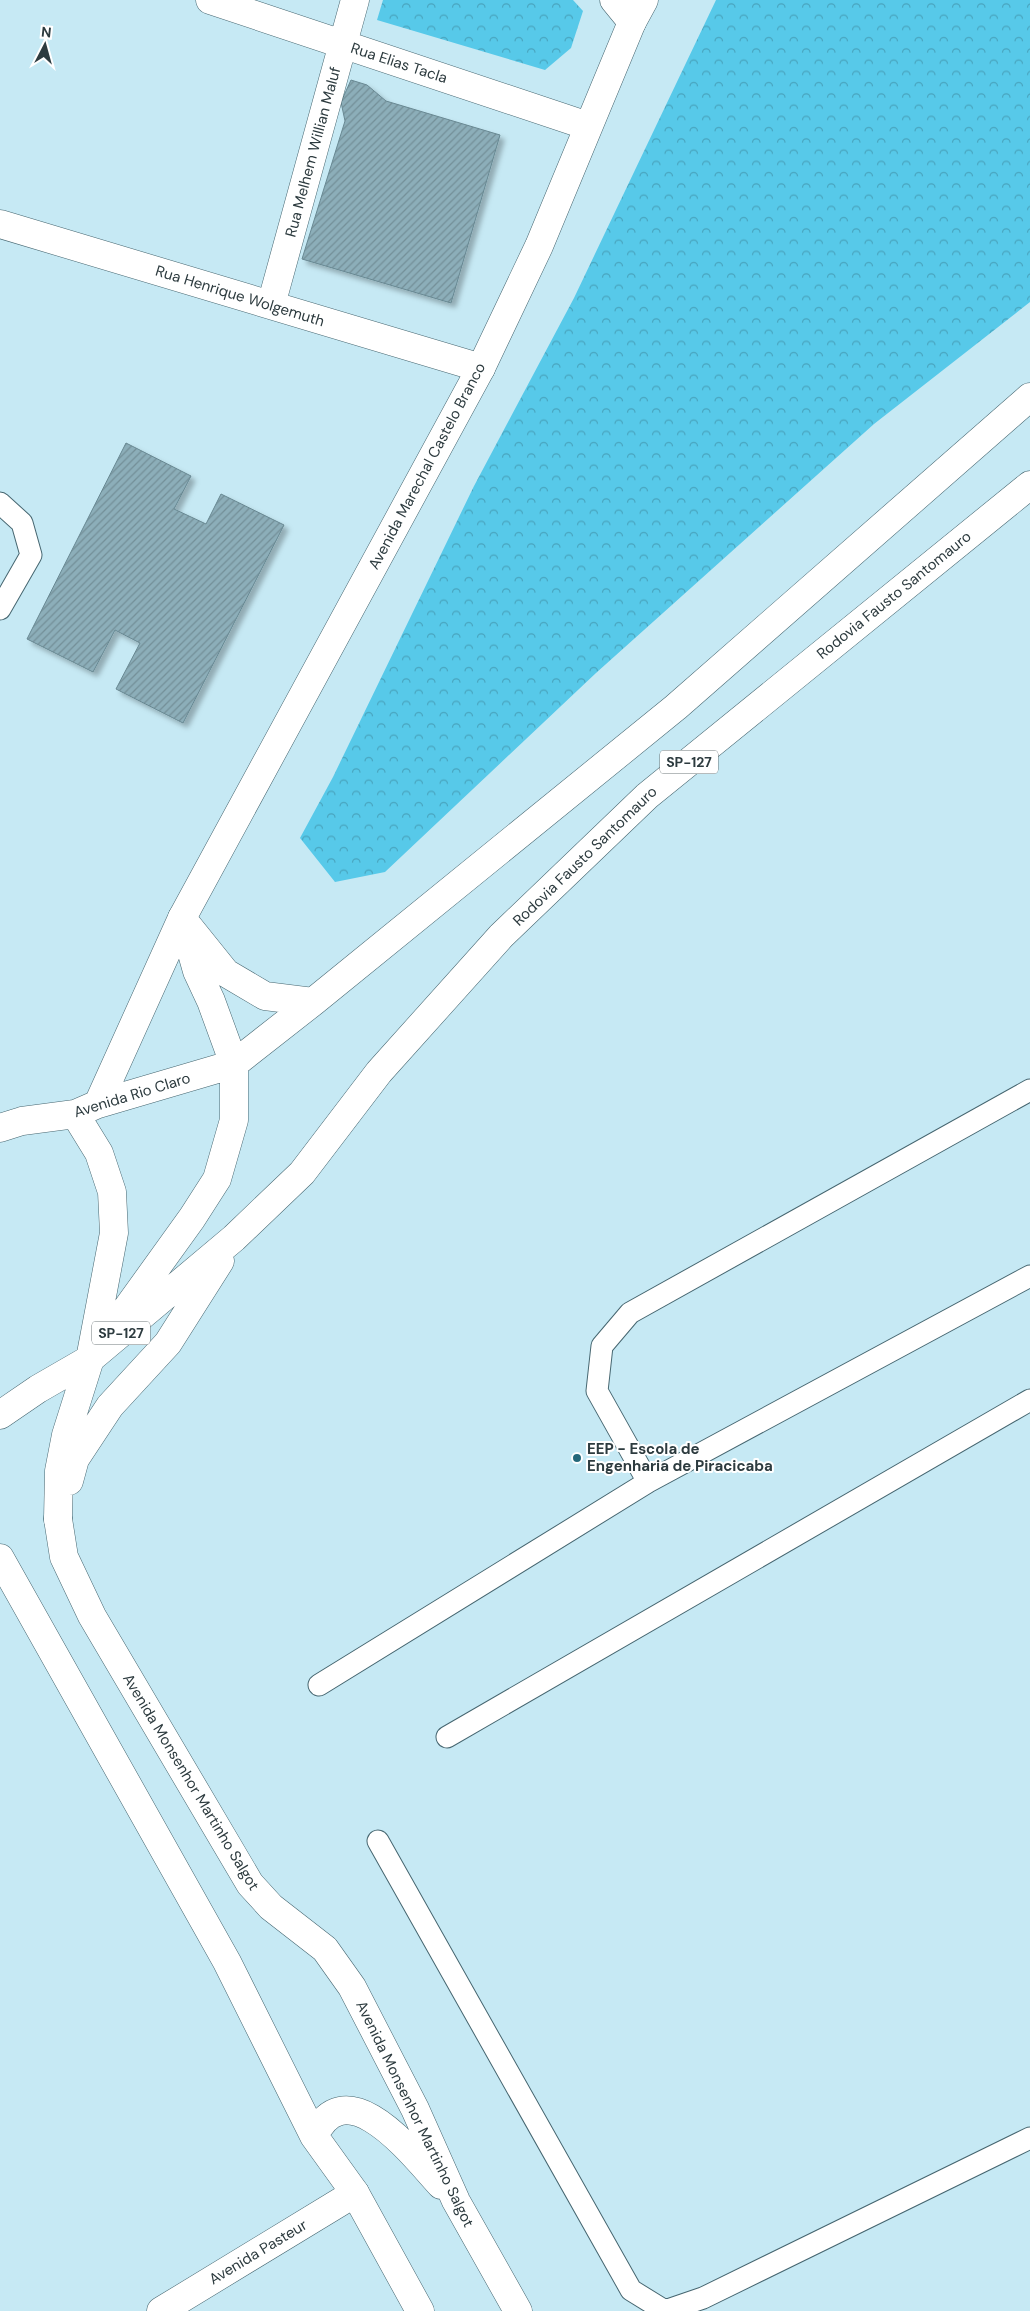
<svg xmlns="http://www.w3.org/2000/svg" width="1030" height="2311" font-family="'DM Sans',sans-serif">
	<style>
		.forest { fill: url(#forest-crowns) }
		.building { fill: url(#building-hatch); stroke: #688892; filter: url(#shadow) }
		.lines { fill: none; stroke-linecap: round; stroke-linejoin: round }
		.lane-casing { stroke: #466670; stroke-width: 23 }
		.street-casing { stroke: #466670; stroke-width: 29 }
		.secondary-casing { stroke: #466670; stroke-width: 29 }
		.highway-casing { stroke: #466670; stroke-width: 29 }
		.lane { stroke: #fff; stroke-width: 21 }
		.street { stroke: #fff; stroke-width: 28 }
		.secondary { stroke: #fff; stroke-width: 28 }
		.highway { stroke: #fff; stroke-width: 28 }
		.poi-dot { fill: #25687a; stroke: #fff; stroke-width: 2 }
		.labels { text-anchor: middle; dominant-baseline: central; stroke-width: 4; stroke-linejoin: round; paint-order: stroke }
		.shield { fill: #fff; stroke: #6c7679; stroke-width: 1 }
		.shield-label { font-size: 14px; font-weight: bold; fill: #2d3b3f }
		.street-label { font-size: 15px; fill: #2d3b3f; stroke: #fff }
		.poi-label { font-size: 15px; font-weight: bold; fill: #2d3b3f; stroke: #fff; text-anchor: start }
	</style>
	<defs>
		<pattern id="forest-crowns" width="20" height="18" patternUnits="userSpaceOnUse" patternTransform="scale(1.25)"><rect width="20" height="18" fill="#57c9e9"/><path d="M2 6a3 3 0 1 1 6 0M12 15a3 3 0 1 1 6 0" fill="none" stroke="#48a4be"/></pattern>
		<pattern id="building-hatch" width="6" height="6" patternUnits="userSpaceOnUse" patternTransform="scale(1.25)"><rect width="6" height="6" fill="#8caeb9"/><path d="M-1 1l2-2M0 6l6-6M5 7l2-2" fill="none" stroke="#738f98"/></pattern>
		<filter id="shadow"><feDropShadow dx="4.5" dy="4.5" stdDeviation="2.5" flood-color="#0004"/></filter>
	</defs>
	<rect width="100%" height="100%" fill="#c6e9f4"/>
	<path class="forest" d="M383,0H573L583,11L571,48L545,70L377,20Z
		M716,0H1030V302L874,424L596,673L385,872L335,882L300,838L333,777L474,486L574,298Z"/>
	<path class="building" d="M351,80L367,85L386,101L500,135L451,303L302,259L345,121L341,102Z
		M126,443L191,476L174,509L206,524L221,494L284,525L183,723L116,689L140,643L115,630L93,672L27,639Z"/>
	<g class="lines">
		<g class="lane-casing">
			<path id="lane" d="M0,503L22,523L31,555L0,609
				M648,1482L597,1391L602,1346L630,1313L1030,1090
				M319,1685L648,1482L1030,1276
				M447,1737L1030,1400
				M378,1841L631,2290L665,2311
				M665,2311L703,2298L1030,2138"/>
		</g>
		<g class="street-casing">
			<path id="street" d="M210,0L588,126
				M614,0L632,22
				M0,224L481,368
				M271,305L355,0
				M161,2311L355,2193"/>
		</g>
		<g class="secondary-casing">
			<path id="secondary" d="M182,918L481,368L539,246L632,22L644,0
				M58,1519L64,1557L92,1616L250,1884L271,1907L325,1949L352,1987L415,2109L456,2201L518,2311
				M0,1558L227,1962L314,2136L355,2193L420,2311
				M314,2136C347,2067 414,2156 441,2185"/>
		</g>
		<g class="highway-casing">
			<path id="highway" d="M189,927L226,973L265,996L313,1002
				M98,1104L182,918
				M0,1128L22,1121L75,1114L98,1104L234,1064L313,1002L676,707L1030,397
				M115,1325L192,1218L217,1179L234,1120V1064L211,1001L197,971L182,918
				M0,1415L38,1389L90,1359L234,1238L302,1173L379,1072L501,936L647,796L1030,485
				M69,1481L75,1459L110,1406L168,1343L220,1261
				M58,1519L59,1471L66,1435L90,1359L114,1233L112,1192L99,1153L75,1114"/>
		</g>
		<use href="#lane" class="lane"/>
		<use href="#street" class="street"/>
		<use href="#secondary" class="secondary"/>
		<use href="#highway" class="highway"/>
	</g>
	<circle class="poi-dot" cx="577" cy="1458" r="5"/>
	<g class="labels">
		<g class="shield">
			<rect x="660" y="750.5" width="58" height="23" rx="4"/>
			<rect x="92" y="1321.5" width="58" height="23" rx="4"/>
		</g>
		<g class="shield-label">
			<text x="689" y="762">SP-127</text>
			<text x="121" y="1333">SP-127</text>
		</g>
		<g class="street-label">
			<text transform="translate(399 63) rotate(18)">Rua Elias Tacla</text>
			<text transform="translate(313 152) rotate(-75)">Rua Melhem Willian Maluf</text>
			<text transform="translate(240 296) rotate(17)">Rua Henrique Wolgemuth</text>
			<text transform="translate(427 466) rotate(-62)">Avenida Marechal Castelo Branco</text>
			<text transform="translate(894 595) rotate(-39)">Rodovia Fausto Santomauro</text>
			<text transform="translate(585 856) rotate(-44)">Rodovia Fausto Santomauro</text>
			<text transform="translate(132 1095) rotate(-17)">Avenida Rio Claro</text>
			<text transform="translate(191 1782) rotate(59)">Avenida Monsenhor Martinho Salgot</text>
			<text transform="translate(415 2114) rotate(64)">Avenida Monsenhor Martinho Salgot</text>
			<text transform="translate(258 2252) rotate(-31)">Avenida Pasteur</text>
		</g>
		<g class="poi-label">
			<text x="587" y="1449">EEP - Escola de<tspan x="587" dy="17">Engenharia de Piracicaba</tspan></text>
		</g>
	</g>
	<g transform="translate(45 45) rotate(6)" stroke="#ffffff" stroke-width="4" paint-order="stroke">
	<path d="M0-4L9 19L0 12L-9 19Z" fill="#2d3b3f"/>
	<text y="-8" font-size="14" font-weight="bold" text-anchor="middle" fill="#2d3b3f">N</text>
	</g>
</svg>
